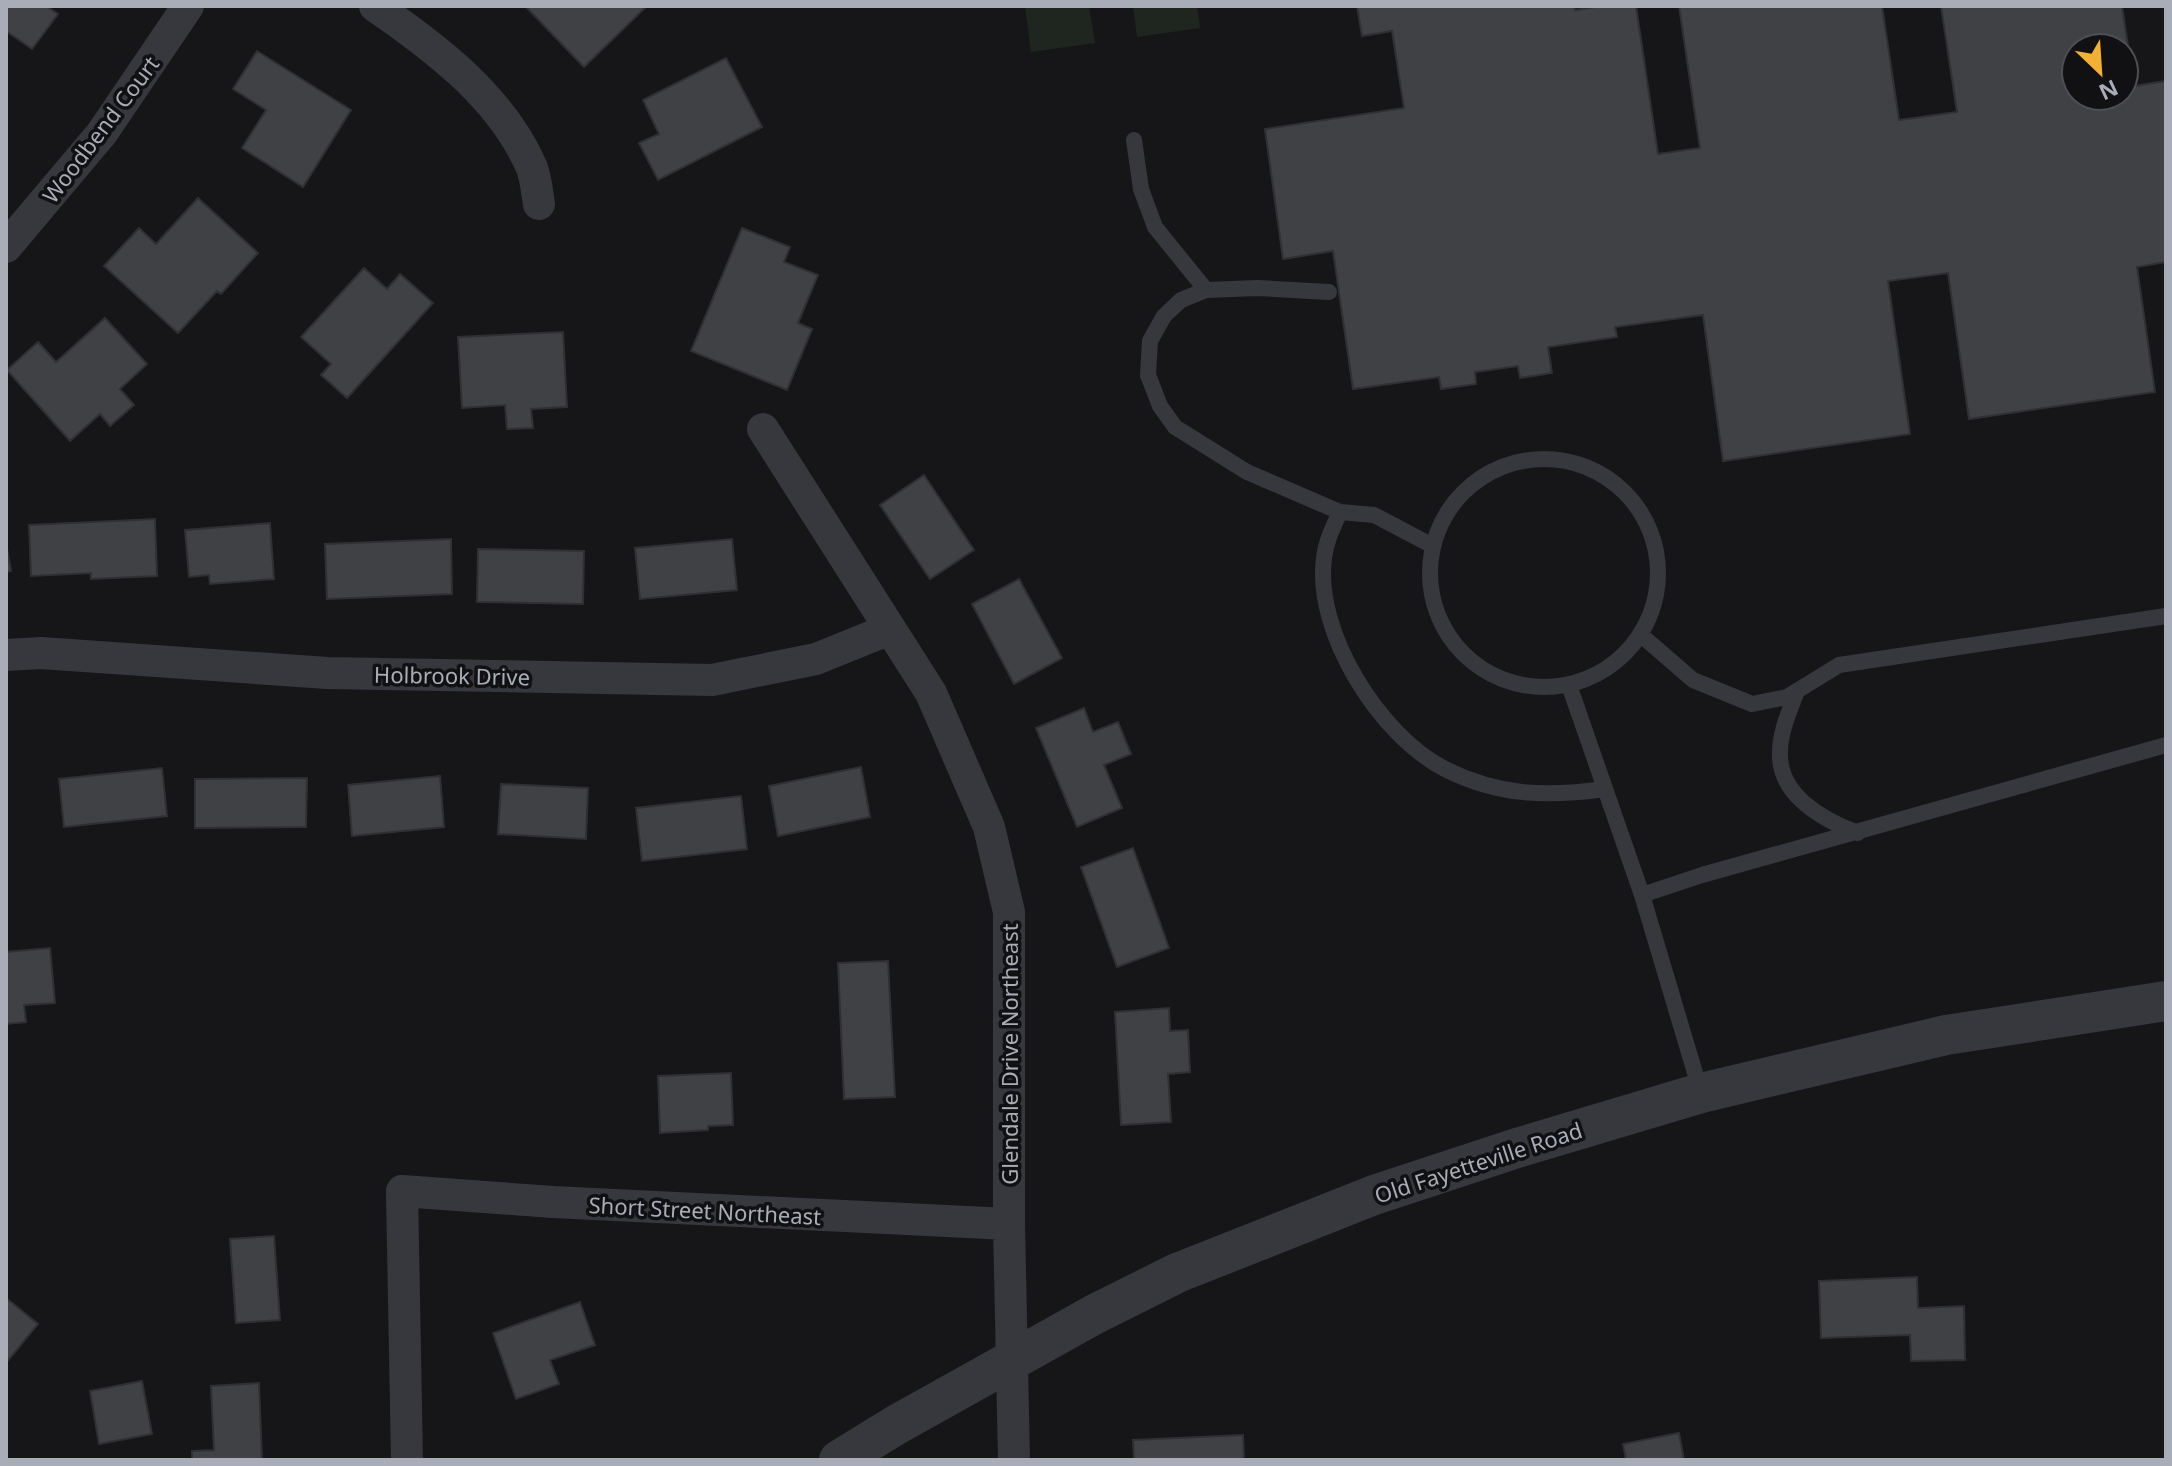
<svg xmlns="http://www.w3.org/2000/svg" width="2172" height="1466" font-family="'Noto Sans',sans-serif">
	<style>
		.green { fill: #1e261f }
		.building { fill: #404145; stroke: #303034; stroke-width: 2; fill-rule: evenodd }
		.lines { fill: none; stroke-linecap: round; stroke-linejoin: round }
		.service { stroke: #37383d; stroke-width: 16 }
		.minor { stroke: #37383d; stroke-width: 32 }
		.tertiary { stroke: #37383d; stroke-width: 40 }
		.labels { text-anchor: middle; dominant-baseline: central; stroke-width: 7; stroke-linejoin: round; paint-order: stroke }
		.street-label { font-size: 22px; fill: #a8adb8; stroke: #111113 }
	</style>
	<rect width="100%" height="100%" fill="#161618"/>
	<path class="green" d="M1025,6H1089L1095,43L1031,52Z
		M1133,6H1197L1200,28L1137,37Z"/>
	<path class="building" d="M6,6H46L58,14L32,49L6,31Z
		M525,6H647L584,67Z
		M1357,6H1574L1575,10L1601,6H1636L1658,154L1700,148L1679,6H1882L1899,120L1957,112L1941,6H2122L2134,86L2166,81V262L2137,267L2155,392L1969,419L1948,273L1888,281L1910,434L1723,461L1703,315L1615,327L1617,337L1548,347L1552,373L1520,378L1518,366L1475,372L1476,384L1441,389L1439,377L1353,389L1333,251L1283,259L1265,129L1404,108L1392,31L1362,36ZM2076,48H2124V96H2076Z
		M257,51L351,110L303,187L242,148L266,110L233,89Z
		M726,58L762,127L658,180L639,143L659,134L643,100Z
		M198,198L258,253L221,294L217,291L178,333L104,266L139,228L156,244Z
		M742,228L790,247L784,262L818,275L798,323L812,329L787,390L691,351Z
		M364,268L387,289L400,274L433,303L347,398L321,375L331,364L301,337Z
		M105,318L147,364L120,389L134,405L110,426L100,414L70,441L7,370L38,342L56,362Z
		M563,332L567,407L531,409L533,428L507,429L505,405L462,408L458,337Z
		M924,475L974,550L930,579L880,505Z
		M155,519L157,576L91,579V573L31,576L29,525Z
		M270,523L274,579L210,584L209,575L189,577L185,530Z
		M451,539L452,594L327,599L325,544Z
		M732,539L737,590L640,599L635,548Z
		M6,543L11,571L6,572Z
		M478,549L584,551L583,604L477,602Z
		M1019,579L1062,658L1014,684L972,604Z
		M1084,708L1093,732L1118,722L1131,754L1104,765L1122,808L1077,827L1036,728Z
		M861,767L870,817L778,836L769,786Z
		M162,768L167,816L64,827L59,779Z
		M440,776L444,827L352,836L348,785Z
		M307,778L306,827L195,828V779Z
		M501,784L588,788L586,839L498,834Z
		M741,796L747,849L642,861L636,808Z
		M1133,848L1169,948L1117,967L1081,867Z
		M50,948L55,1003L24,1005L26,1022L6,1024V952Z
		M888,961L895,1097L844,1099L838,963Z
		M1169,1008L1170,1031L1188,1030L1190,1072L1168,1074L1171,1122L1121,1125L1115,1012Z
		M731,1073L733,1125L708,1126V1130L660,1133L658,1076Z
		M274,1236L280,1320L236,1323L230,1239Z
		M1917,1277L1918,1308L1964,1306L1965,1360L1911,1361L1910,1335L1821,1338L1819,1281Z
		M6,1298L38,1324L6,1363Z
		M580,1302L595,1345L550,1360L559,1384L516,1399L493,1333Z
		M142,1381L152,1434L99,1444L90,1391Z
		M259,1383L262,1460H192V1451L214,1450L211,1386Z
		M1679,1433L1684,1460H1626L1623,1444Z
		M1243,1435L1244,1460H1134L1133,1440Z"/>
	<g class="lines">
		<path class="service" d="M1134,140L1141,189L1155,227L1206,290
			M1329,292L1258,288L1206,290L1181,300L1164,316L1150,341L1148,375L1160,406L1175,427L1247,472L1340,512L1374,515L1431,545
			M1430 573a114 114 0 1 1 228 0a114 114 0 1 1-228 0Z
			M1340,512C1333,527 1326,541 1324,558C1314,632 1380,736 1445,769C1499,796 1547,797 1605,789
			M1641,635L1693,680L1752,704L1787,697L1839,665L2166,616
			M1569,685L1642,895L1701,1093
			M1797,691C1790,710 1780,731 1780,752C1778,795 1823,820 1858,833
			M1642,895L1702,875L2166,745"/>
		<path class="minor" d="M375,6C436,48 502,98 532,168C536,179 537,192 539,204
			M6,247L102,133L188,6
			M763,429L931,693L989,827L1009,912V1224L1014,1460
			M6,655L41,653L327,673L712,680L816,659L890,629
			M407,1460L402,1191L553,1202L1009,1224"/>
		<path class="tertiary" d="M839,1460L896,1425L1095,1314L1177,1273L1374,1195L1517,1148L1701,1093L1946,1035L2166,1001"/>
	</g>
	<g class="labels">
		<g class="street-label">
			<text transform="translate(100 129) rotate(-53)">Woodbend Court</text>
			<text transform="translate(452 675) rotate(1)">Holbrook Drive</text>
			<text transform="translate(1009 1054) rotate(-90)">Glendale Drive Northeast</text>
			<text transform="translate(1478 1162) rotate(-18)">Old Fayetteville Road</text>
			<text transform="translate(705 1210) rotate(3)">Short Street Northeast</text>
		</g>
	</g>
	<rect width="2172" height="1466" fill="none" stroke="#a8adb8" stroke-width="16"/>
	<g transform="translate(2100 72) rotate(155)"><circle r="38" fill="#111113" stroke="#4d4f55" stroke-width="2"/>
	<path d="M0-6L14 30L0 20L-14 30Z" fill="#f2b134"/>
	<text y="-12" font-size="22" font-weight="bold" text-anchor="middle" fill="#a8adb8">N</text>
	</g>
</svg>
